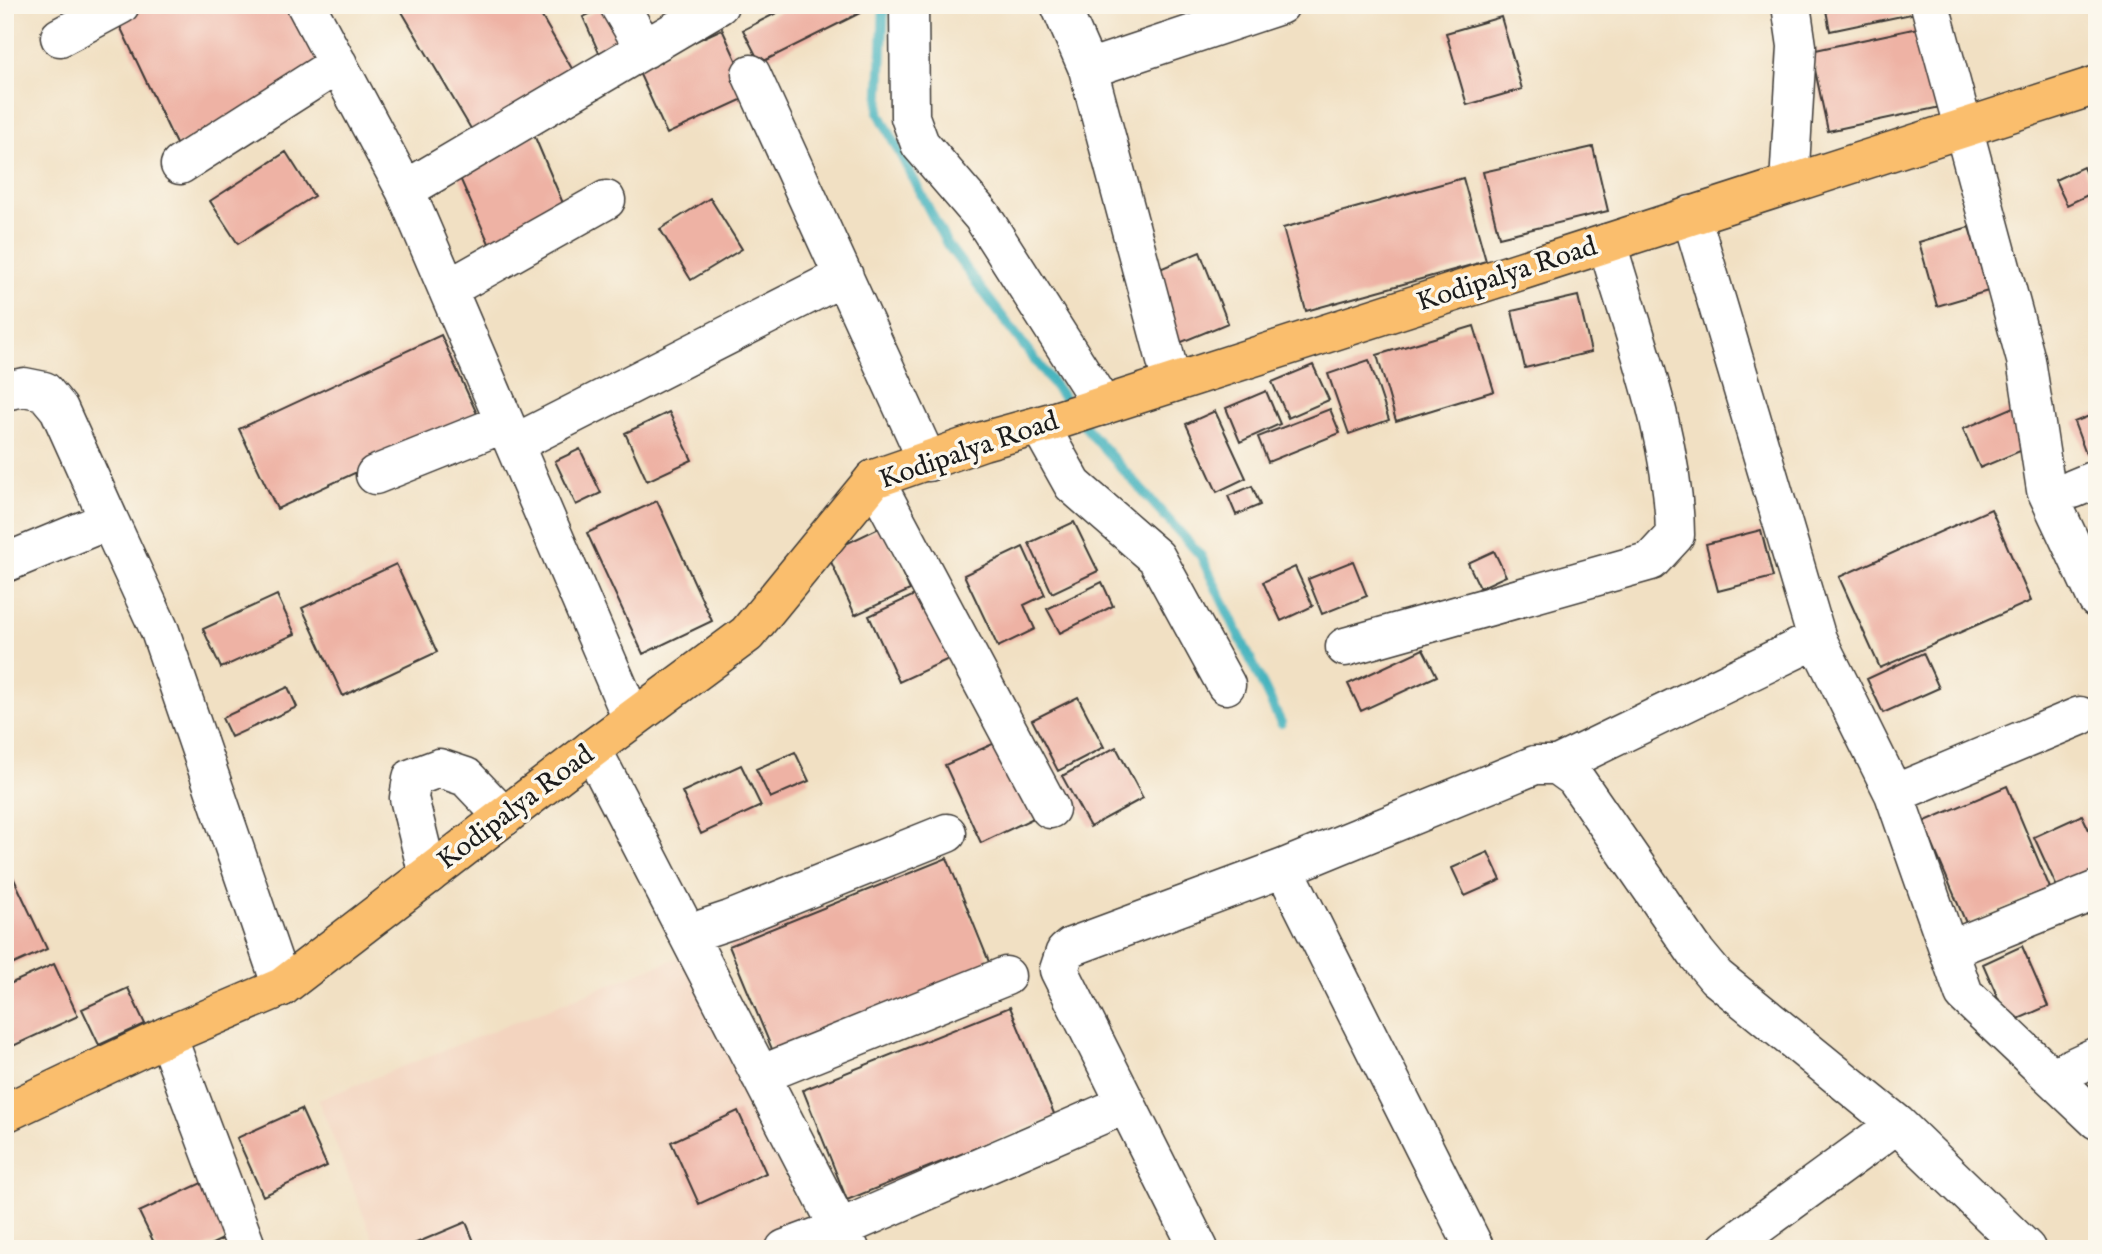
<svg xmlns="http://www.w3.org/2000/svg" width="2102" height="1254" font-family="'IM FELL English',serif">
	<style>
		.built { fill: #f3d4bf }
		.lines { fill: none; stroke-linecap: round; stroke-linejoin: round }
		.stream { stroke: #44b3be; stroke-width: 10 }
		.building { fill: #eeb2a4 }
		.minor-casing { stroke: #3c3935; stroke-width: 41 }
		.major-casing { stroke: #3c3935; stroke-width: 41 }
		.minor { stroke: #fff; stroke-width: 38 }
		.major { stroke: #fabe6d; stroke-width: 38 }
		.labels { text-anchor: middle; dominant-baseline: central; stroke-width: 7; stroke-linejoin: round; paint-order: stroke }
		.street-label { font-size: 28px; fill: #1c1c1c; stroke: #fbf7ec }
	</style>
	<rect width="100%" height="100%" fill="#fbf7ec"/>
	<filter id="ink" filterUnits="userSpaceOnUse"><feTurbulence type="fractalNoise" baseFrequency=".0143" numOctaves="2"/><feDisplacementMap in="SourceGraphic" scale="14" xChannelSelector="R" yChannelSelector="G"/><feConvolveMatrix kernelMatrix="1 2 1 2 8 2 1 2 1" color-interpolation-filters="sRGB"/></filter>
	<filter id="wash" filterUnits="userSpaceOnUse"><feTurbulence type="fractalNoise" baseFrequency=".00686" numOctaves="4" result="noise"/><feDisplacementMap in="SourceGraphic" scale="28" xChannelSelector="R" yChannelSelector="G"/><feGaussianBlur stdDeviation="1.57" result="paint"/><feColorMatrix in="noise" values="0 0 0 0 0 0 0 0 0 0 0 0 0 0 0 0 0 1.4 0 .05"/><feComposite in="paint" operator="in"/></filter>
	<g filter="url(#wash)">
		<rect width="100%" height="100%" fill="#f1e0c3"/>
		<path class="built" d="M682,956L818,1249H377L318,1100Z"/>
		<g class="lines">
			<path class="stream" d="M884,5L879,113L947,244L1092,435L1201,556L1281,723"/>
		</g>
		<g id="blocks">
			<path class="building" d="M143,5H287L326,64L177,146L116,18Z
				M398,5H535L578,79L477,139Z
				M608,5L624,41L599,53L583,17Z
				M792,5H871L872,7L760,63L743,30Z
				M1825,5H1914L1916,13L1830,31Z
				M1501,17L1522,89L1467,105L1446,33Z
				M1927,26L1945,106L1828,131L1811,51Z
				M722,29L752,95L667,134L637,68Z
				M534,135L568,215L491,248L456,169Z
				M1593,147L1608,211L1499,237L1483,172Z
				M286,152L314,196L238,244L210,201Z
				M2083,167L2094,192L2067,205L2055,180Z
				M1463,178L1486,261L1306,311L1283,228Z
				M710,198L742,249L691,280L660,229Z
				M1969,227L1988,291L1937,306L1919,242Z
				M1200,252L1228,323L1177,344L1148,274Z
				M1578,296L1591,352L1525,368L1512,311Z
				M1474,326L1494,391L1396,421L1377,355Z
				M441,335L478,416L277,509L239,429Z
				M1369,360L1389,420L1349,434L1328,374Z
				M1313,365L1329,400L1288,418L1272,382Z
				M1266,391L1280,424L1240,442L1226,408Z
				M2014,407L2032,446L1980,468L1963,429Z
				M1330,409L1340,433L1268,462L1258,437Z
				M1215,411L1246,478L1217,492L1186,424Z
				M669,412L692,460L647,481L625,433Z
				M2097,413V450L2086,454L2074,422Z
				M580,449L601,493L576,505L555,461Z
				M1252,486L1260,505L1236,515L1228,496Z
				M657,501L712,621L643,654L587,533Z
				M1991,509L2031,601L1880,668L1839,577Z
				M1074,522L1098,571L1052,593L1029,543Z
				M881,527L910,590L855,615L827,553Z
				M1761,530L1773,577L1718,591L1706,544Z
				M1023,547L1045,595L1024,605L1035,629L998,647L964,575Z
				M1494,551L1506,576L1480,588L1468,563Z
				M1353,561L1367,596L1322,614L1308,579Z
				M396,564L437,652L343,696L302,608Z
				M1295,567L1313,606L1281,621L1263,582Z
				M1102,582L1113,606L1060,633L1047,609Z
				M923,591L953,657L899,682L869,616Z
				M277,595L295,634L221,668L203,629Z
				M1423,649L1437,676L1361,711L1348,684Z
				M1923,653L1939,688L1883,713L1867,679Z
				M288,687L297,707L231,737L222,718Z
				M1078,697L1104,747L1058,771L1032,720Z
				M1004,739L1040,815L981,843L945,765Z
				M1116,747L1143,798L1090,827L1062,776Z
				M795,752L809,781L770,798L756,769Z
				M741,765L761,806L701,834L682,792Z
				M2007,786L2050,888L1966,923L1923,822Z
				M2082,815L2097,847V877L2060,894L2034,837Z
				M1488,852L1501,880L1465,896L1452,868Z
				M947,858L991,967L774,1054L729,946Z
				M13,877L47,949L5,968V880Z
				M2022,946L2048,1006L2009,1023L1983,964Z
				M54,964L78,1016L13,1046L5,1030V986Z
				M128,988L145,1024L99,1045L82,1009Z
				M1010,1007L1055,1116L847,1200L803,1090Z
				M301,1109L327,1166L263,1196L237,1138Z
				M738,1111L766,1173L699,1204L671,1142Z
				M208,1180L233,1234L202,1249H157L139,1212Z
				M466,1222L477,1249H402Z"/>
		</g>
	</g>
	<g filter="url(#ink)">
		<use href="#blocks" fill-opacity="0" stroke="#3c3935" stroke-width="2"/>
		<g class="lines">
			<g class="minor-casing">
				<path id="minor" d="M306,5L405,190L632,719
					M619,5L645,49
					M909,5L910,117L920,144L982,216L1103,406
					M1060,5L1088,69L1172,383
					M1930,5L2026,360L2046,490L2097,599
					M60,37L120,5
					M1088,69L1280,5
					M751,74L928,462
					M180,165L338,64
					M1789,184L1797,46L1791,5
					M405,190L719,5
					M1691,215L1817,639L1894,794L1964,994L2097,1120
					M448,289L606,200
					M5,391L24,387L44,391L59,409L109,520
					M1040,426L1073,485L1156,557L1226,685
					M514,444L844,276
					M375,475L505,423
					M874,479L1050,809
					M2073,489L2097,479
					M5,563L109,520L160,631L282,987
					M1345,647L1651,561L1675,535C1674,437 1634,337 1607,243
					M592,749L850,1249
					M1557,765L1817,639
					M1894,794L2080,716
					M1284,868L1475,1249
					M428,875L409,798L412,778L439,768L466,777L504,817
					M688,934L730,920L947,833
					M1949,950L2097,890
					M167,1036L247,1249
					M760,1075L1006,976
					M2052,1077L2097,1056
					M785,1249L839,1229L1126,1104
					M1199,1249L1059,970L1065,952L1071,947L1284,868L1535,765H1557L1575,778L1696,953L1716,977L1897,1124L2026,1249
					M1726,1249L1897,1124"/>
			</g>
			<g class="major-casing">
				<path id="major" d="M5,1113L167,1036L282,987L592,749L747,634L874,479L983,441L1055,421L2097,85"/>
			</g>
			<use href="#minor" class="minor"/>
			<use href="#major" class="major"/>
		</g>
	</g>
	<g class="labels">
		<g class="street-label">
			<text transform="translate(1507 275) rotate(-18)">Kodipalya Road</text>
			<text transform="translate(969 451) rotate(-19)">Kodipalya Road</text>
			<text transform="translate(516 808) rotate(-37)">Kodipalya Road</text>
		</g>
	</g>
	<rect width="2102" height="1254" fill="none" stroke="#fbf7ec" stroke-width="28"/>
</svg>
